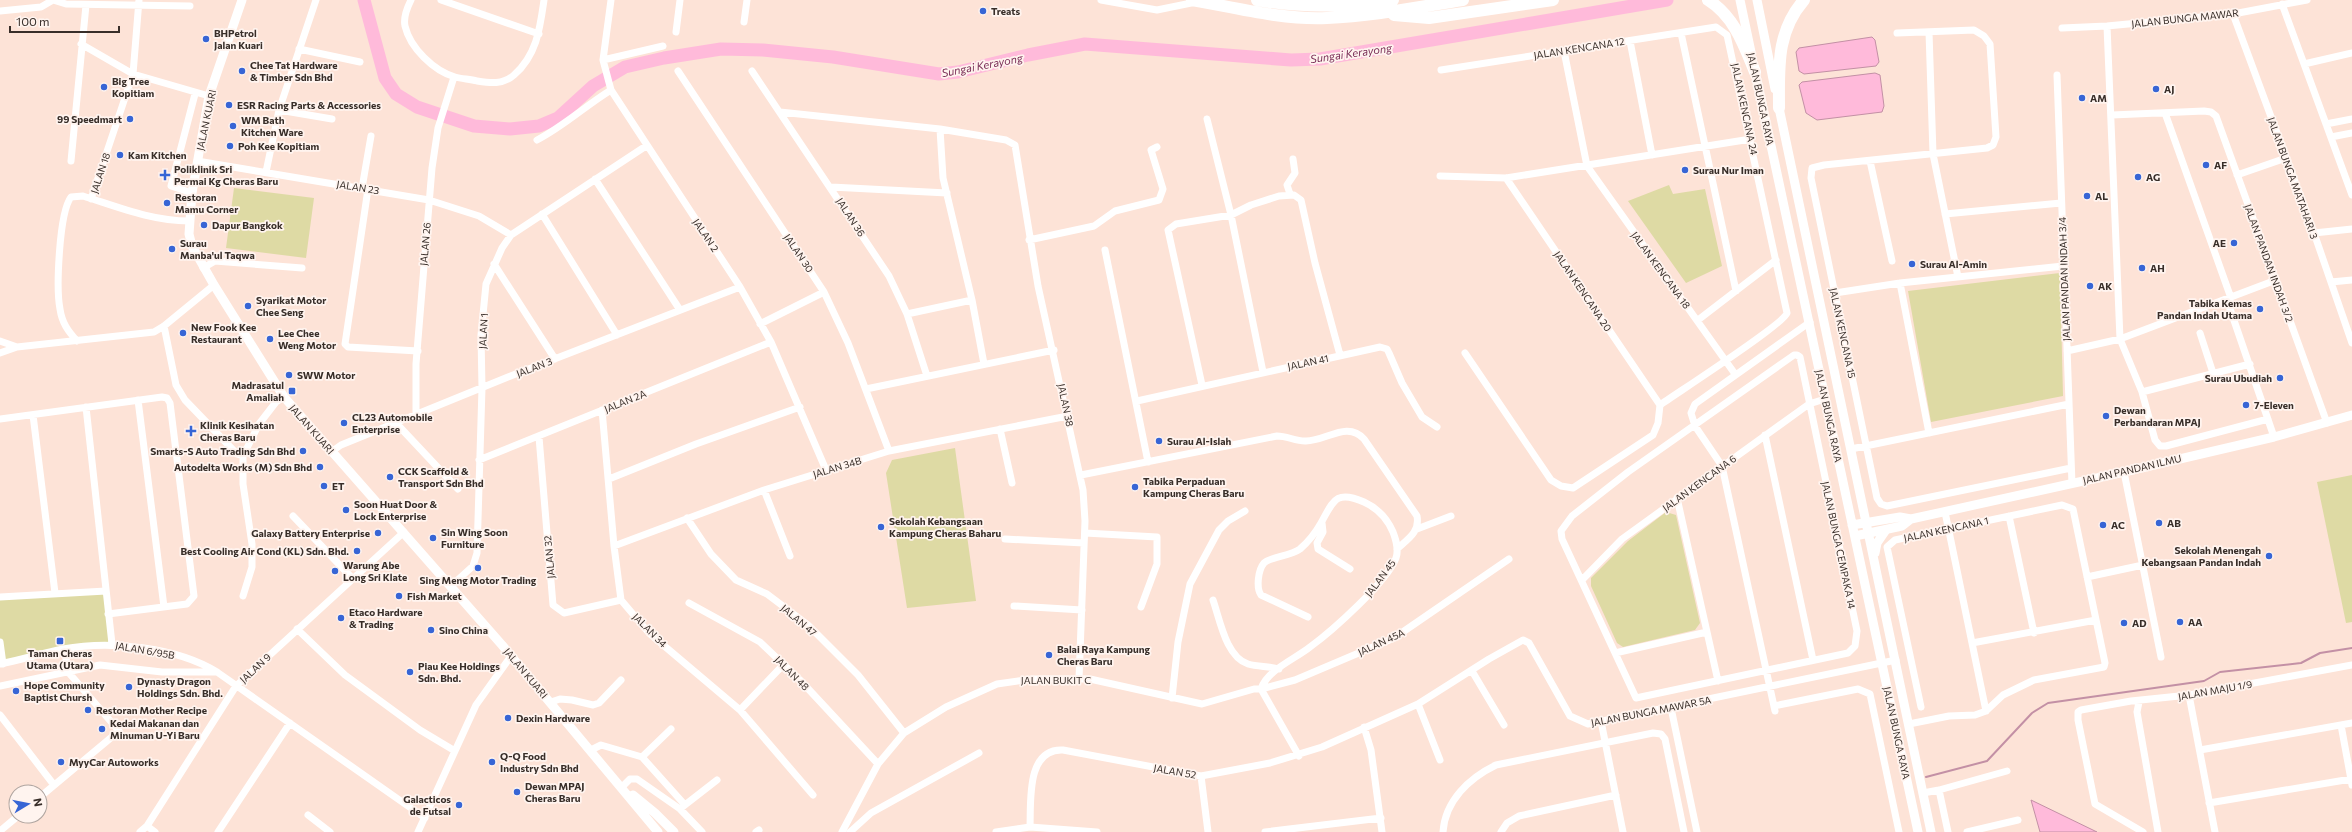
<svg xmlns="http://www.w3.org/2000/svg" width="2352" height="832" font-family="Commissioner,sans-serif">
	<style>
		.green { fill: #dedaa4 }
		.water { fill: #ffbada; stroke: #c390a5 }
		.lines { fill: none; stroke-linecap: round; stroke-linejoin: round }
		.stream { stroke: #c390a5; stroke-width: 2 }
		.river { stroke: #ffbada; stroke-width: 13 }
		.minor { stroke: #fff; stroke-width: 7 }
		.tertiary { stroke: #fff; stroke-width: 9 }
		.trunk { stroke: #fff; stroke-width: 12 }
		.poi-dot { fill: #3765d5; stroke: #fff4ef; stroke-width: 1.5 }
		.labels { text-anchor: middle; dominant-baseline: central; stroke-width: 3.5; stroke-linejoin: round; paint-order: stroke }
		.poi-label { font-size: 10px; font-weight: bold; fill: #382e29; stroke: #fff4ef; text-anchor: start }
		.street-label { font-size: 10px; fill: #382e29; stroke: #fff4ef }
		.water-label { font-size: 11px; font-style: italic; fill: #782b55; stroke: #fff4ef }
	</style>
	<rect width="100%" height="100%" fill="#fde3d7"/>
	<path class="green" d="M1669,185L1673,194L1705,189L1722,266L1686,283L1628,201Z
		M234,188L314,198L306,258L226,248Z
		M2060,273L2063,396L1931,422L1908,291Z
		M955,448L976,601L907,608L886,473L892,460Z
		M2352,475V622L2346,623L2317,482Z
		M1666,512L1676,515L1700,623L1695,630L1623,647L1617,643L1591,586V578L1628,541Z
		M106,591L112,644L64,649L3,664L0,642V597Z"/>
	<path class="water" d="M1872,37L1875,40L1879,62L1876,66L1804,74L1799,71L1796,52L1799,48Z
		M1875,73L1880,75L1884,106L1882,112L1817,120L1806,113L1799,85L1802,82Z
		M2031,800L2097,832H2040Z"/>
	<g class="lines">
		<path class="stream" d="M1926,777L1987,761L2032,713L2048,703L2204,681L2220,672L2301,663L2320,653L2352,648"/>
		<path class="river" d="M364,0L385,78L396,94L417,107L474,126L510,129L539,126L558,118L593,86L625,67L664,58L721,49L763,50L833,57L939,74L958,72L1028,55L1085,44L1291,60L1320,59L1667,0"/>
		<path class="minor" d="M411,0C407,8 403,17 405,26C410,48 434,71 455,77C462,79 470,79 477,81C490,83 503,85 514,75C537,55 540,28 544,0
			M441,0L539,34
			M611,0L603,60L611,90L740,287L771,342L826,470
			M1101,0L1157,10L1196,2
			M2282,4L2352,195
			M0,11L41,7L53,0L66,4L190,6
			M2233,14L2314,233L2352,343
			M744,22L747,0
			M2107,26L2120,339L2142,392L2155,440L2160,446H2166L2268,419
			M2062,28L2107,26L2233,14L2307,0
			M676,32L680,0
			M1929,32L1933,154L1958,277
			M1681,33L1736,291
			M1897,33L1974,30L1984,36L1990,44L1996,137L1993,145L1987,148L1824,165L1812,168L1811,178L1877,498L1881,504L1887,506L2071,468
			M1630,41L1652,155
			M81,44L133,74L209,96
			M299,49L360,62
			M1564,51L1587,166L1735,374
			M603,60L663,46
			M2304,64L2352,53
			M1441,70L1716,27L1727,35L1787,313C1784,324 1677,393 1660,405
			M678,71L824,292L848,343L889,451
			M752,71L889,276L907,314L927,376
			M2057,75L2072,484
			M279,110L332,119
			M780,112L940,129L1006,140L1015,145L1038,286L1083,490L1085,521L1079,679
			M2165,113L2231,298
			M2112,115L2204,111L2211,112L2216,116L2327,423
			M1207,119L1231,215L1263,372
			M2326,124L2352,119
			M940,129L943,178L972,300L984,364
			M2331,137L2352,133
			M537,140C564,126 585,106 611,90
			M71,161L86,5
			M197,161L429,200L479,216L511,235
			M1870,161L1892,261
			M266,172L279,110L316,0
			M2237,175L2286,158
			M1440,176L1506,178L1751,139
			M1506,178L1660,405
			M595,179L680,310
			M831,187L947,193
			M362,188L371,136
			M368,189L345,344L348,347L418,351
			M192,193L171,186L195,94
			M1290,194L1287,185L1295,173L1293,159
			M91,199L133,74L139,0
			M542,214L617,335
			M1945,214L2061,203
			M2314,233L2352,229
			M1029,240L1094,226L1115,211L1159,200L1163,189L1151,150L1157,147
			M1105,250L1148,462
			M494,264L555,359
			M203,268L215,261L302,268
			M2331,282L2352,280
			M1900,283L1929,433
			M1835,293L1900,283L2063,266
			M2227,300L2274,437
			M907,314L972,300
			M1698,320L1776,260
			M760,324L824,292
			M164,326L176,385L185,400L237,454L243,456
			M2200,333L2213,373
			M0,341L17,347
			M77,341C68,331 62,323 60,309C56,289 59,213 71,197L83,196C118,207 152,221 189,221
			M2067,351L2120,339L2276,280
			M0,353L17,347L154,332L164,326L214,285
			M1465,353L1551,480L1561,486L1573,488L1653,435L1658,423L1660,405
			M1794,355H1797L1800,357L1857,631L1855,646L1848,653L1636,698L1562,539L1561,531L1572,516L1628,472Z
			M1202,385L1168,230L1176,224L1231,215L1251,205L1279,196L1294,195L1301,200L1315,263L1340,355
			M866,389L1054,350
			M2142,392L2250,364
			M138,400L164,607
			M1137,401L1380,347L1387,349L1389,353L1402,383L1422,417L1437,427
			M86,407L112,644
			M602,410L614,546L621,600L649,633L740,710L813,795
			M33,415L55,593
			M416,415V364L432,168L438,128L454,77
			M0,419L162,397L167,398L170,403L194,596L187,604L108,614
			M396,423L458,489
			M1000,429L1012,483
			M1765,435L1813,660
			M539,437L553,605L564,613L621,600
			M1851,449L2069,404
			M331,452L341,445L508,377L740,287
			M479,460L771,342
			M2124,472L2161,657
			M1081,475L1277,436C1287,436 1295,441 1305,441C1325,442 1347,420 1364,439L1417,516C1420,532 1408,539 1397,549
			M609,479L696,444L800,407
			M764,490L790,556
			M1677,498L1718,681
			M1945,512L1986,711
			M293,516L353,579
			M2009,516L2034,633
			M687,518L711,554L736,580L767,594L808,625L858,675L904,733
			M1322,523L1323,532L1317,543L1318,549L1350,569
			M1417,529L1451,516
			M1085,533L1157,537V564L1141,607
			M1005,539L1084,543
			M614,546L764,490L889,451L1068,416
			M2087,577L2143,565
			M1582,580L1622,539L1809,404L1825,399
			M451,586L473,566L477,553L482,388L481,335L486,284L502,248L511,235L646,146
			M243,596L252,567V544L243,484V456L259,424L276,402L284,397
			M0,597L106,591
			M1213,600C1220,620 1226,657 1248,664C1258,667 1269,666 1279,669
			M689,603L760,642L800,680L878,764
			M1014,606L1082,610
			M297,629L345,675L420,730L455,751
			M0,642L3,664
			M1972,643L2096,620
			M1615,653L1707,632
			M0,664C21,660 42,653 63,649C110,640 176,647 217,672L425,818
			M1472,671L1504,725
			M0,686L100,665L162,672H217
			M1261,689C1267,670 1295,659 1310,647C1332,631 1387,582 1396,558C1399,549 1396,540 1393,532C1387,518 1377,508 1364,502C1335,489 1333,502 1321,523C1316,532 1308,542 1300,549C1291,556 1269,557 1264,563C1258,570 1256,588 1261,595L1308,617
			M1261,689L1299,756
			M2189,695L2215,832
			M1172,698L1178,642L1190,584L1219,530L1228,521L1245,511
			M551,702L560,699L572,700L593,705L599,703L621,680
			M2139,702L2137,712L2158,832
			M1418,704L1440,760
			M1774,706L1858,689L1870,694L1899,832
			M1671,708L1697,832
			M740,710L784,664
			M1775,711L1722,466L1695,426L1691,413L1695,404L1810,322
			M0,715L54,785
			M1601,721L1623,832
			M1909,724L1949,716L1975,715L1986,711L2003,695L2034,680L2104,667L2105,663L2073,509L2062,505L1895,540L1887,547L1921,707
			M2341,725L2352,785
			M1364,727L1371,750L1382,832
			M671,729L642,757L685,805
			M591,750L601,745L642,757
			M2200,750L2352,723
			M1201,776L1208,832
			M622,787L630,779H637L680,809L702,832
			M1939,790L1948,832
			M1923,793L1939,790L2007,771
			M40,797L119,731L69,673L64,649
			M2209,803L2351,779
			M681,808L717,780
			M308,815L330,832
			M147,826L155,832
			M1030,827C1031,802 1026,748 1063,750L1201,776L1270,763L1322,747L1418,704L1489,659L1523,640L1529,643L1570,716L1588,724L1896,660
			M0,831L18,816
			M140,832L147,826L236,686L404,532
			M218,832L290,723
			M418,832L476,705L511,656
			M756,832L759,830
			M842,832L878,764L904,733L946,707L997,684L1032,679H1090L1202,704L1254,689H1261L1295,680L1394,638L1509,559
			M850,832L871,813L979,753
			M996,832L1030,827L1097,832
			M1265,832L1381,818
			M1443,832C1445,801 1469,778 1496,765L1653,733L1661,734L1665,739L1684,832
			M1501,832L1507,823L1519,816L1616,795
			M1967,832L2018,820
			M2143,832L2095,804L2078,720V712L2081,710L2131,701L2189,695L2352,665"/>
		<path class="tertiary" d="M242,0L209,96L192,193L189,234L192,246L214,285L284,397L502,645L658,832
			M1740,0L1751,52
			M1757,0L1775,89
			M1754,66L1918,832
			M1778,103L1931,832
			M1852,525L1900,517L1911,519L2124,472L2274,437L2352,415
			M1855,536L1902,526L1911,519
			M1875,553L1877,543L1886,530
			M633,795L655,813L674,832"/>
		<path class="trunk" d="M1192,0C1237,8 1282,20 1327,18C1373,16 1418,7 1463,0
			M1257,0C1302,8 1347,7 1393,0
			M1708,0C1734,16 1744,45 1755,72
			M1394,15L1429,18L1553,0
			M1779,108C1779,68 1776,32 1804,0"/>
	</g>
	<g class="poi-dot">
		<circle cx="983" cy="11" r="4"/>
		<circle cx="206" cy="39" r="4"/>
		<circle cx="242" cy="71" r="4"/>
		<circle cx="104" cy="87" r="4"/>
		<circle cx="2156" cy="89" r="4"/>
		<circle cx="2082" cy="98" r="4"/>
		<circle cx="229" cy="105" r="4"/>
		<circle cx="130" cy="119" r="4"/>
		<circle cx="233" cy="126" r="4"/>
		<circle cx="230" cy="146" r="4"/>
		<circle cx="120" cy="155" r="4"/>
		<circle cx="2206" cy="165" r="4"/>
		<circle cx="1685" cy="170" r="4"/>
		<path d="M163 169h4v4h4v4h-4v4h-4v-4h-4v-4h4z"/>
		<circle cx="2138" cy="177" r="4"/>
		<circle cx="2087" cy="196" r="4"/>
		<circle cx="167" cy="203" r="4"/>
		<circle cx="204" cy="225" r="4"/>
		<circle cx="2234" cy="243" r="4"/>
		<circle cx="172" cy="249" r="4"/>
		<circle cx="1912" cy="264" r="4"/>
		<circle cx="2142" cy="268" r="4"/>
		<circle cx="2090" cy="286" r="4"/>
		<circle cx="248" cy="306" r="4"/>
		<circle cx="2260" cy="309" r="4"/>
		<circle cx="183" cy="333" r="4"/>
		<circle cx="270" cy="339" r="4"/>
		<circle cx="289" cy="375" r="4"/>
		<circle cx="2280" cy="378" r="4"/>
		<rect x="288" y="387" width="8" height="8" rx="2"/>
		<circle cx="2246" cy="405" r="4"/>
		<circle cx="2106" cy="416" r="4"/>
		<circle cx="344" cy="423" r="4"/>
		<path d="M189 425h4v4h4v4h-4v4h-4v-4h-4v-4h4z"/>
		<circle cx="1159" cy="441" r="4"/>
		<circle cx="303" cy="451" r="4"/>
		<circle cx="320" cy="467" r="4"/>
		<circle cx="390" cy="477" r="4"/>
		<circle cx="324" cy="486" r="4"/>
		<circle cx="1135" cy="487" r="4"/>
		<circle cx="346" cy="510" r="4"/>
		<circle cx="2159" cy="523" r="4"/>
		<circle cx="2103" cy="525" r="4"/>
		<circle cx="881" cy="527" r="4"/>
		<circle cx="378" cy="533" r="4"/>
		<circle cx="433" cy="538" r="4"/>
		<circle cx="357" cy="551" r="4"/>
		<circle cx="2269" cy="556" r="4"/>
		<circle cx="478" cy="568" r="4"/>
		<circle cx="335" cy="571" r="4"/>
		<circle cx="399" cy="596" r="4"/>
		<circle cx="341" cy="618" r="4"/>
		<circle cx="2180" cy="622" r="4"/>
		<circle cx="2124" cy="623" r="4"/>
		<circle cx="431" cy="630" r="4"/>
		<rect x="56" y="637" width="8" height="8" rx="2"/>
		<circle cx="1049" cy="655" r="4"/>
		<circle cx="410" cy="672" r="4"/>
		<circle cx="129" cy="687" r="4"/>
		<circle cx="16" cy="691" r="4"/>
		<circle cx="88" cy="710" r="4"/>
		<circle cx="508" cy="718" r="4"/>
		<circle cx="102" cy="729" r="4"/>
		<circle cx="61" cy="762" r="4"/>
		<circle cx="492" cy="762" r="4"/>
		<circle cx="517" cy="792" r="4"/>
		<circle cx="459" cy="805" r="4"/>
	</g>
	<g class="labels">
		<g class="poi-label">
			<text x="991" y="11">Treats</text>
			<text x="214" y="33">BHPetrol<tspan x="214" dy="12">Jalan Kuari</tspan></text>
			<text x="250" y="65">Chee Tat Hardware<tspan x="250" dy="12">&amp; Timber Sdn Bhd</tspan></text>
			<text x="112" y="81">Big Tree<tspan x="112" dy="12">Kopitiam</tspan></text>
			<text x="2164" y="89">AJ</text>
			<text x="2090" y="98">AM</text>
			<text x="237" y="105">ESR Racing Parts &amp; Accessories</text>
			<text x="122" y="119" text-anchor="end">99 Speedmart</text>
			<text x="241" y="120">WM Bath<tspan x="241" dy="12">Kitchen Ware</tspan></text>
			<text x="238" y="146">Poh Kee Kopitiam</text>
			<text x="128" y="155">Kam Kitchen</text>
			<text x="2214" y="165">AF</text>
			<text x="174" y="169">Poliklinik Sri<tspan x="174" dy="12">Permai Kg Cheras Baru</tspan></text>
			<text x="1693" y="170">Surau Nur Iman</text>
			<text x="2146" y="177">AG</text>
			<text x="2095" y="196">AL</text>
			<text x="175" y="197">Restoran<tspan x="175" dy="12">Mamu Corner</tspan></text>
			<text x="212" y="225">Dapur Bangkok</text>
			<text x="180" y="243">Surau<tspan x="180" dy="12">Manba'ul Taqwa</tspan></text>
			<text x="2226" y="243" text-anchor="end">AE</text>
			<text x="1920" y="264">Surau Al-Amin</text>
			<text x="2150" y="268">AH</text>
			<text x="2098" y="286">AK</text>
			<text x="256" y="300">Syarikat Motor<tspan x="256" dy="12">Chee Seng</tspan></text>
			<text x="2252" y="303" text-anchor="end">Tabika Kemas<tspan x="2252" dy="12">Pandan Indah Utama</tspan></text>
			<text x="191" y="327">New Fook Kee<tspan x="191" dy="12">Restaurant</tspan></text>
			<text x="278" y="333">Lee Chee<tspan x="278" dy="12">Weng Motor</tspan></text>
			<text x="297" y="375">SWW Motor</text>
			<text x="2272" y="378" text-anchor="end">Surau Ubudiah</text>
			<text x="284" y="385" text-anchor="end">Madrasatul<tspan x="284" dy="12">Amaliah</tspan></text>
			<text x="2254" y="405">7-Eleven</text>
			<text x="2114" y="410">Dewan<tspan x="2114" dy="12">Perbandaran MPAJ</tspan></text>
			<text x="352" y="417">CL23 Automobile<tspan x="352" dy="12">Enterprise</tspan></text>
			<text x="200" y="425">Klinik Kesihatan<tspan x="200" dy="12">Cheras Baru</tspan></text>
			<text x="1167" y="441">Surau Al-Islah</text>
			<text x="295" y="451" text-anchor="end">Smarts-S Auto Trading Sdn Bhd</text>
			<text x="312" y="467" text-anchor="end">Autodelta Works (M) Sdn Bhd</text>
			<text x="398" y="471">CCK Scaffold &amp;<tspan x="398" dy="12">Transport Sdn Bhd</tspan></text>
			<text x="1143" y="481">Tabika Perpaduan<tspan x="1143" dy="12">Kampung Cheras Baru</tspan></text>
			<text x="332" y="486">ET</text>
			<text x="354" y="504">Soon Huat Door &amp;<tspan x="354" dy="12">Lock Enterprise</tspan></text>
			<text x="889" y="521">Sekolah Kebangsaan<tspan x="889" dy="12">Kampung Cheras Baharu</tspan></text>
			<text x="2167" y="523">AB</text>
			<text x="2111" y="525">AC</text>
			<text x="441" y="532">Sin Wing Soon<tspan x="441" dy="12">Furniture</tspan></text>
			<text x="370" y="533" text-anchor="end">Galaxy Battery Enterprise</text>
			<text x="2261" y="550" text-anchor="end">Sekolah Menengah<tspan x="2261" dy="12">Kebangsaan Pandan Indah</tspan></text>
			<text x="349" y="551" text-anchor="end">Best Cooling Air Cond (KL) Sdn. Bhd.</text>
			<text x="343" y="565">Warung Abe<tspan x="343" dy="12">Long Sri Klate</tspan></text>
			<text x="478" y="580" text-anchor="middle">Sing Meng Motor Trading</text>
			<text x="407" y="596">Fish Market</text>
			<text x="349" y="612">Etaco Hardware<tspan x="349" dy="12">&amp; Trading</tspan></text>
			<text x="2188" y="622">AA</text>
			<text x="2132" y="623">AD</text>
			<text x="439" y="630">Sino China</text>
			<text x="1057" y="649">Balai Raya Kampung<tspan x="1057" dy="12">Cheras Baru</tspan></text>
			<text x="60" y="653" text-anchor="middle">Taman Cheras<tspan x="60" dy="12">Utama (Utara)</tspan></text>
			<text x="418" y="666">Piau Kee Holdings<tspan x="418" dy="12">Sdn. Bhd.</tspan></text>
			<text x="137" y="681">Dynasty Dragon<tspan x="137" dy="12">Holdings Sdn. Bhd.</tspan></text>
			<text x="24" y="685">Hope Community<tspan x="24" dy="12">Baptist Chursh</tspan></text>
			<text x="96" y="710">Restoran Mother Recipe</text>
			<text x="516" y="718">Dexin Hardware</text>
			<text x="110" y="723">Kedai Makanan dan<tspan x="110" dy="12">Minuman U-Yi Baru</tspan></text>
			<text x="500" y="756">Q-Q Food<tspan x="500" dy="12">Industry Sdn Bhd</tspan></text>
			<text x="69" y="762">MyyCar Autoworks</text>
			<text x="525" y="786">Dewan MPAJ<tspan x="525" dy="12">Cheras Baru</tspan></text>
			<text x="451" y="799" text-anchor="end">Galacticos<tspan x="451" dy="12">de Futsal</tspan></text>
		</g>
		<g class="street-label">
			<text transform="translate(2185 18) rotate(-6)">JALAN BUNGA MAWAR</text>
			<text transform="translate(1579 48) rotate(-9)">JALAN KENCANA 12</text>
			<text transform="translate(1761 99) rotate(78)">JALAN BUNGA RAYA</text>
			<text transform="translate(1745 109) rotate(78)">JALAN KENCANA 24</text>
			<text transform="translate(206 120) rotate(-78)">JALAN KUARI</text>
			<text transform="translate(100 173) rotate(-72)">JALAN 18</text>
			<text transform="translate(2293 178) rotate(70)">JALAN BUNGA MATAHARI 3</text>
			<text transform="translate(358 187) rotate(9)">JALAN 23</text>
			<text transform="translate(851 217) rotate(57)">JALAN 36</text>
			<text transform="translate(706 235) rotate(56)">JALAN 2</text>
			<text transform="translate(425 244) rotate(-85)">JALAN 26</text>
			<text transform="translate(799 253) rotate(56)">JALAN 30</text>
			<text transform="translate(2269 263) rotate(70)">JALAN PANDAN INDAH 3/2</text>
			<text transform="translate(1661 270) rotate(54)">JALAN KENCANA 18</text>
			<text transform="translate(2064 279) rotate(-92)">JALAN PANDAN INDAH 3/4</text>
			<text transform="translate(1583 291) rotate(56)">JALAN KENCANA 20</text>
			<text transform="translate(483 331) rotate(-87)">JALAN 1</text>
			<text transform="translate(1843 333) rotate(78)">JALAN KENCANA 15</text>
			<text transform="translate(1308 362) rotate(-12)">JALAN 41</text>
			<text transform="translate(534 367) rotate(-21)">JALAN 3</text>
			<text transform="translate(625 401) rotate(-22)">JALAN 2A</text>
			<text transform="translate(1066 405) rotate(78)">JALAN 38</text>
			<text transform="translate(1829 416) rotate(78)">JALAN BUNGA RAYA</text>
			<text transform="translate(312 429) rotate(49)">JALAN KUARI</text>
			<text transform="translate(837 467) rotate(-17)">JALAN 34B</text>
			<text transform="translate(2132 469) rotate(-13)">JALAN PANDAN ILMU</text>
			<text transform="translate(1699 483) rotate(-36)">JALAN KENCANA 6</text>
			<text transform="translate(1946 529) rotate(-12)">JALAN KENCANA 1</text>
			<text transform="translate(1839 545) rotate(78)">JALAN BUNGA CEMPAKA 14</text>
			<text transform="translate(549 557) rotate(-95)">JALAN 32</text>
			<text transform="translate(1380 578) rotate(-53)">JALAN 45</text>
			<text transform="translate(799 620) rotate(40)">JALAN 47</text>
			<text transform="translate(650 630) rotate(45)">JALAN 34</text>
			<text transform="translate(1381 642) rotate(-25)">JALAN 45A</text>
			<text transform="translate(145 650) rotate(10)">JALAN 6/95B</text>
			<text transform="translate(255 668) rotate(-43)">JALAN 9</text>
			<text transform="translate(526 673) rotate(50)">JALAN KUARI</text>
			<text transform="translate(792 673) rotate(45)">JALAN 48</text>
			<text x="1056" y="680">JALAN BUKIT C</text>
			<text transform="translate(2215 690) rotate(-10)">JALAN MAJU 1/9</text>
			<text transform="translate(1651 711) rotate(-11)">JALAN BUNGA MAWAR 5A</text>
			<text transform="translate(1897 733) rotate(78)">JALAN BUNGA RAYA</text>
			<text transform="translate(1175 771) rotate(10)">JALAN 52</text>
		</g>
		<g class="water-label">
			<text transform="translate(1351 53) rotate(-8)">Sungai Kerayong</text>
			<text transform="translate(982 65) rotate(-11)">Sungai Kerayong</text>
		</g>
	</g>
	<g transform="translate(28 804) rotate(80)"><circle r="19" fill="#fff4ef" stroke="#afa5a0"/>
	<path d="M0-3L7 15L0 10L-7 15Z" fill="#3765d5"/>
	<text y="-6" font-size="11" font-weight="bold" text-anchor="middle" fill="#382e29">N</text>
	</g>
	<path d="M10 26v6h109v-6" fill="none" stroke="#382e29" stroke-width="2"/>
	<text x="16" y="26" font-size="12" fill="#382e29" stroke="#fff4ef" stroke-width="3" paint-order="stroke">100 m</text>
</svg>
